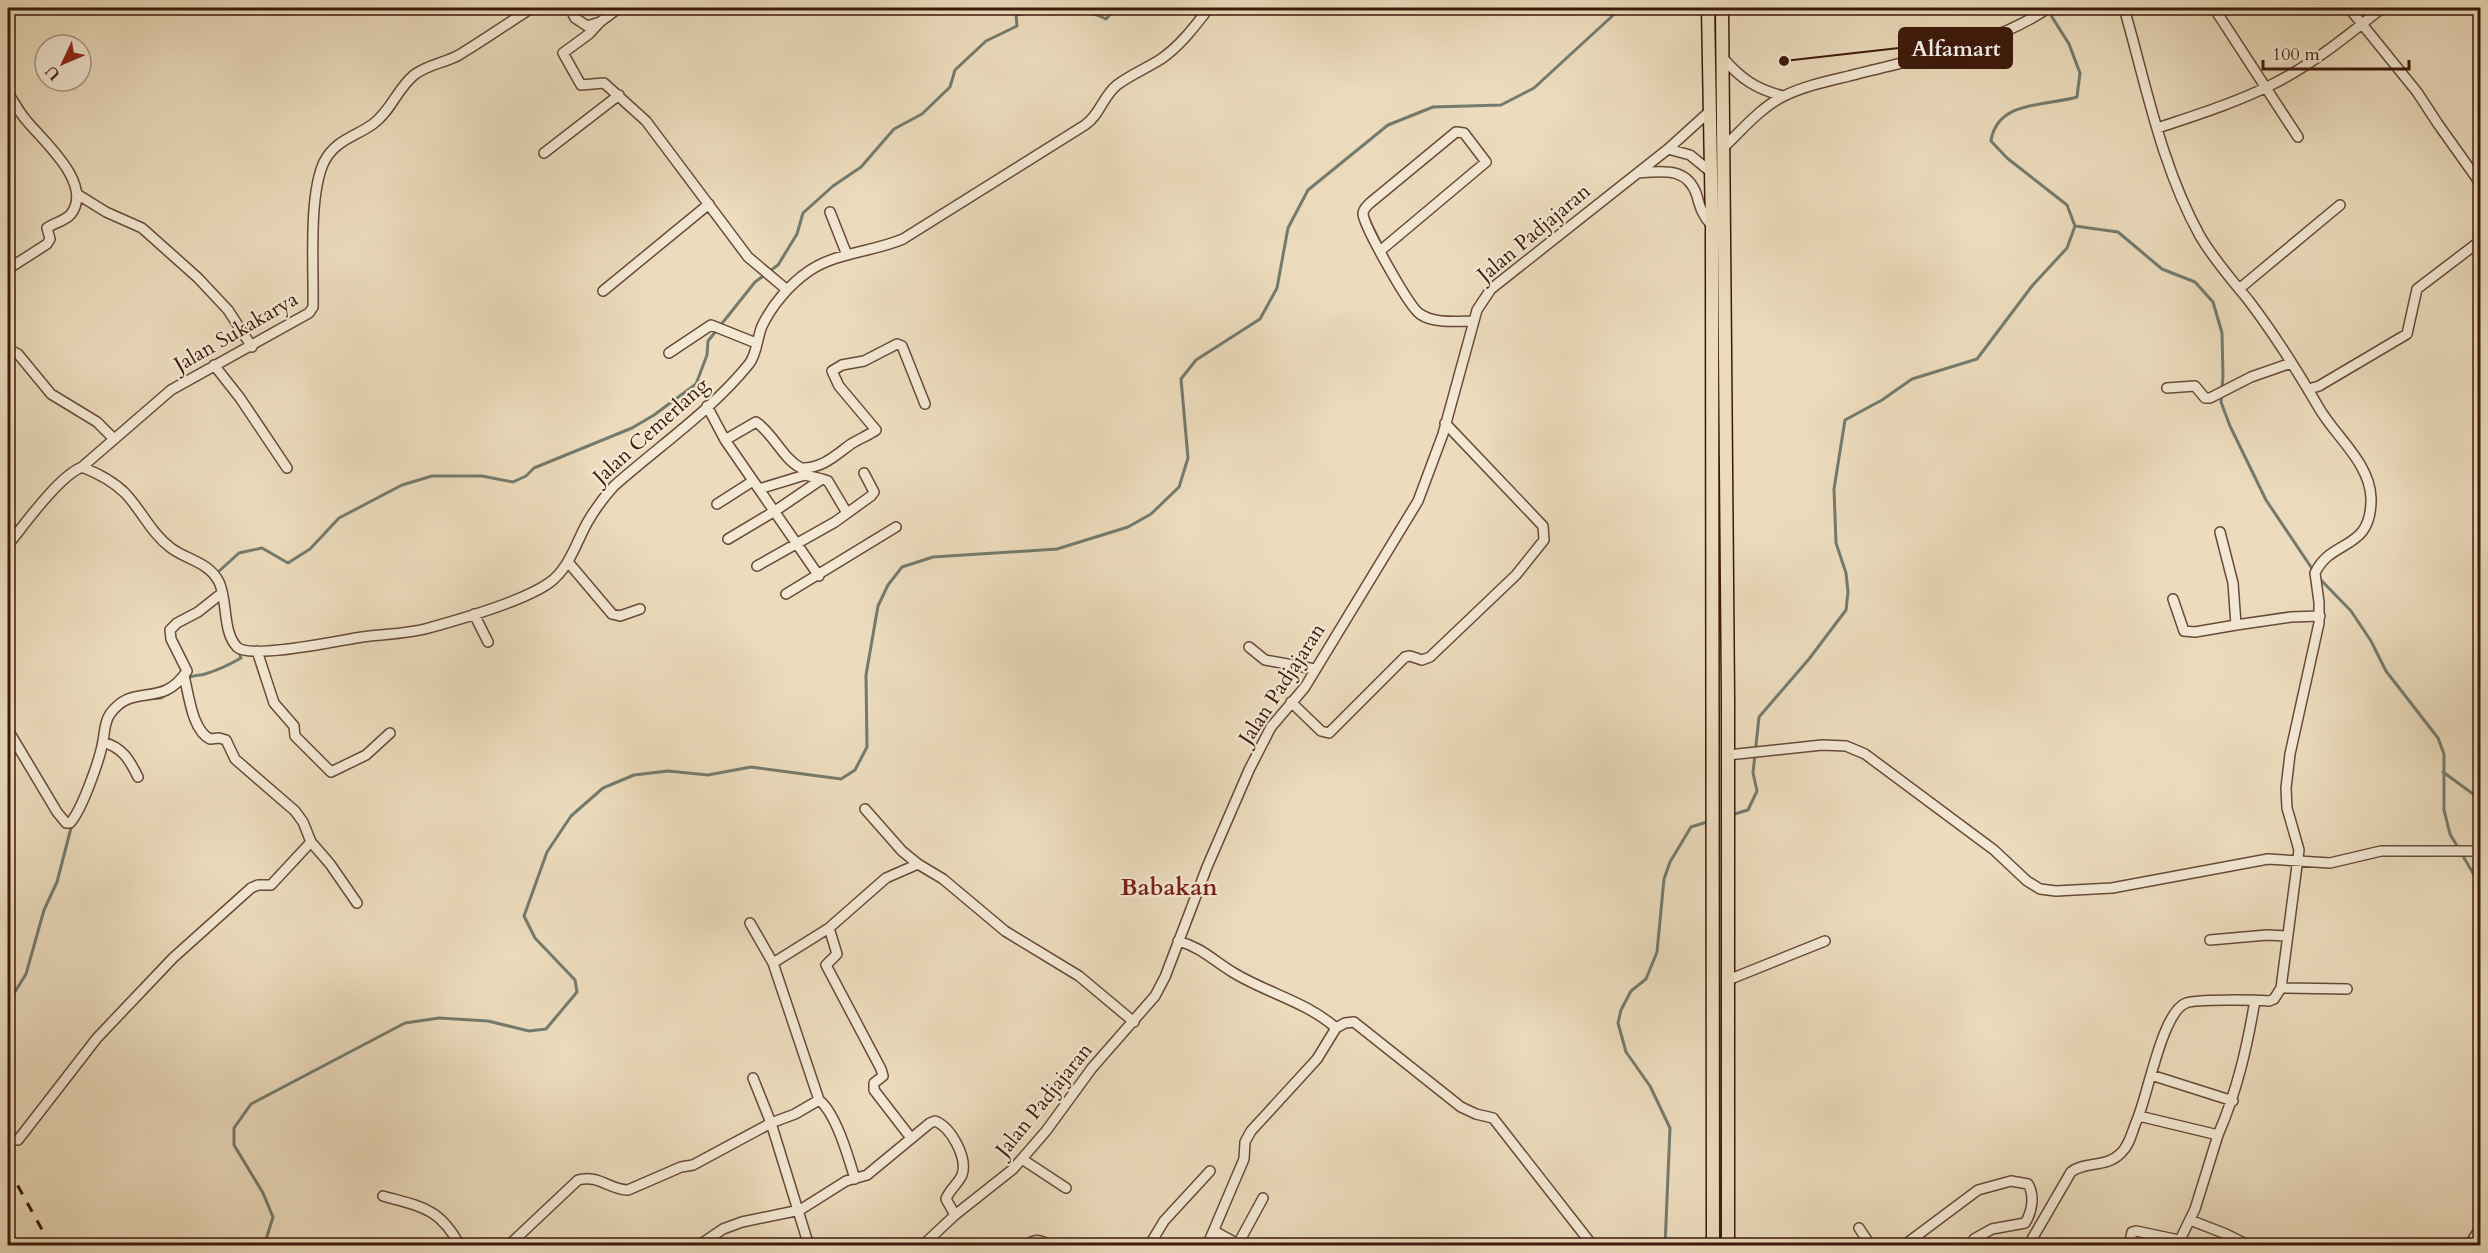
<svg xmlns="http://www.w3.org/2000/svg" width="2488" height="1253" font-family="Cardo,serif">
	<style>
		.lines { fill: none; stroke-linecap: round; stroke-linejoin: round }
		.stream { stroke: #747b6d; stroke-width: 3 }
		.minor-casing { stroke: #684a38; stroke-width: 12 }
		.major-casing { stroke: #3c190b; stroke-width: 15 }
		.minor { stroke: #f3e8d4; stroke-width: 9 }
		.major { stroke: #ecdcbd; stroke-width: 12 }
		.rail { stroke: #3c190b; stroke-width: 3; stroke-dasharray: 10 10; stroke-linecap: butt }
		.labels { text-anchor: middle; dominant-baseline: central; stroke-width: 4.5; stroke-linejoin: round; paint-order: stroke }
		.street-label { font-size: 21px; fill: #3c190b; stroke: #f3e8d4 }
		.quarter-label { font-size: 24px; font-weight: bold; fill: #7a1f14; stroke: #f3e8d4 }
		.leader { fill: none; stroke: #3c190b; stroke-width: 2 }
		.callout-dot { fill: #3c190b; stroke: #f3e8d4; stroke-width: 2 }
		.callout { fill: #3c190b; stroke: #3c190b; stroke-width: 2 }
		.callout-label { font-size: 22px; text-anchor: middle; font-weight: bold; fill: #fff }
	</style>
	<rect width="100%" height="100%" fill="#ecdcbd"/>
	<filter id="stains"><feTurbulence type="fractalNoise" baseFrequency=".00333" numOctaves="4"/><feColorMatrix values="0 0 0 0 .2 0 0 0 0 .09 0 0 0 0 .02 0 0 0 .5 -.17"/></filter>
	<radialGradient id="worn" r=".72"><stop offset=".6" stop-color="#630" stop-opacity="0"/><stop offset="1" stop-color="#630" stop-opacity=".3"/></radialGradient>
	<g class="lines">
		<path class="stream" d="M1063,8L1097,15L1106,19L1116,8
			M2075,226L2118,232L2162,269L2195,282L2213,302L2222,333L2223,376L2221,402L2230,426L2266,500L2313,570
			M217,573L239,553L262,548L288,563L310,549L339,518L402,485L432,476H482L513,482L526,476L534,468L632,428L654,415L696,384L707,355L708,341L755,282L778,265L797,234L803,213L833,186L861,167L894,129L922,114L950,87L955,70L986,41L1017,26L1016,15L1055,8
			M2319,578L2351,611L2371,641L2386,671L2438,738L2444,754V810L2450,834L2480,885
			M187,679C192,675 198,676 205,674C218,670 229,665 241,658L238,649
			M142,699L161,698L167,694
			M2443,772L2480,799
			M1731,815L1748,810L1757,791L1753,773L1759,717L1809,659L1846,610L1848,592L1846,573L1836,543L1834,489L1845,420L1882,400L1912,379L1977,359L2032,286L2067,248L2075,226L2067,205L2007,158L1991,141C1997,100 2047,106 2077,97L2080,73L2069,44L2047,9
			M8,1003L26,974L44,910L57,882L72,824
			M264,1246L273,1217L263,1193L234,1145V1128L251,1104L405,1023L439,1018L488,1021L529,1031L546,1029L577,992L575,980L535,938L524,916L547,852L571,816L603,788L634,775L668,771L708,775L751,767L841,779L855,770L867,747L866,675L878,606L888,585L902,567L933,557L1057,549L1128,527L1151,514L1179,487L1188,458L1181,379L1196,360L1260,319L1277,288L1288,228L1308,190L1388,125L1433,107L1501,105L1534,88L1621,8
			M1665,1246L1670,1128L1650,1086L1626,1052L1618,1023L1621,1010L1631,991L1646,979L1657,952L1664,879L1670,862L1691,827L1710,821"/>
		<g class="minor-casing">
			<path id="minor" d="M570,8L575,18L587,26L600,22L619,8
				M2214,8L2298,137
				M2349,8L2417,92L2438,124L2480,183
				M600,22L589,34L563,53L581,85L604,83L646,121L748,257L786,289
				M1723,58C1741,79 1756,89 1783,96
				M8,93C14,102 19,112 26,120C43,141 94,184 71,214C65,221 54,223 47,228L50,239L47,244L8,269
				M2158,128C2196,115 2235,103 2271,85C2312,65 2347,36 2382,8
				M1725,146C1743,129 1761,107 1784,96C1804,86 1828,81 1849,76C1913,59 1994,46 2048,8
				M1668,149L1690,155L1711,172
				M544,153L619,95
				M1638,173C1663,171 1688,167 1697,196C1700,208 1703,216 1712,226
				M77,194L106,212L142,228L198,278L228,310L252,347
				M830,212L847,255
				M1380,251L1486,162L1464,133L1456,132L1370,203C1367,206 1363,209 1363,214C1364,226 1409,307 1420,314C1434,324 1458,321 1474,321
				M2239,289L2340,205
				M603,291L709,204
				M8,353L12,351L18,354L51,394L97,422L114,439
				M669,353L711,325L756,343
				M214,365L240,398L287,468
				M2167,388L2195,386L2205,398H2210L2251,377L2291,363
				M2309,389L2319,386L2407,334L2417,289L2480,241
				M707,406L725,440L819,576
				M725,440L756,422C774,434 782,458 801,468C822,469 836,455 851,444C859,439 869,435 876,430L839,386L832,371L842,365L864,361L897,344L902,346L925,404
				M82,467L171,390L309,313L313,307C314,270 308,196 324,162C335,140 355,137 373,124C391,111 397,89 414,75C428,64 445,63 459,55C484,40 508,23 532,8
				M759,489L805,475L822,479
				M717,504L753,481
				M2220,532L2233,583L2236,625L2291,617L2320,616
				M728,539L775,511L822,479L828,481L847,513
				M8,545C24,525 59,476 82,467C97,473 113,481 125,493C142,511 151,533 171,548C187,560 209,562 219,582C228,601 222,631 237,647C250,660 341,640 362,637C383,634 405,634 425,629C458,620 522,602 549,583C569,569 576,543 587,523C595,509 604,497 614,486C659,446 711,411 749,364C757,354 757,338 762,326C772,305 790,284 809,271C837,252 873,252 903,239L1085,125C1100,115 1103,96 1117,85C1130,75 1147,68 1161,59C1181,45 1195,26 1209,8
				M568,562L612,614L620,616L640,609
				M757,566L835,522L871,496L874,492L864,473
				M786,594L896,527
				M2173,599L2184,631L2195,632L2236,625
				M474,614L488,642
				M1249,647L1265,660L1315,669
				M257,651L274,703L294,726L295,736L331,772L366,755L390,733
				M184,676C189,695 192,730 210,739L219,738L226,740L235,759L295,811L303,822L311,842L330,864L357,903
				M1291,702L1321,731L1329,733L1405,657L1410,656L1422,660L1430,657L1516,575L1544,540L1543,526L1445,423
				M8,730L57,812L66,823H70C82,810 100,759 103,741C105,731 104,723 110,714C134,681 161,710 187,671L171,639L170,630L177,623L198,612L222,593
				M103,742C123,748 129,759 138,777
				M1728,755L1822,745L1846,746L1865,754L1994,850L2027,881L2040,889L2056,891L2112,888L2268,859L2330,863L2381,851H2480
				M865,809L902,851L918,864
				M750,923L773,963L819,1100L795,1114L771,1123L753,1078
				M829,928L837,954L826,965L881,1069L883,1076L874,1083V1090L911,1138
				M2210,940L2267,935L2287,936
				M1178,941C1201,947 1214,961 1234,973C1267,993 1307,1002 1336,1028L1345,1023L1354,1022L1461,1107L1476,1114L1493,1118L1593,1246
				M773,963L829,928L886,878L918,864L943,879L1005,931L1079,976L1134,1022
				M1728,980L1825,941
				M2281,988L2347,989
				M2151,1075L2233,1101
				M819,1100C836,1113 849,1159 855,1179
				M2139,1116L2218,1135L2195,1209L2177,1246
				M2218,1135C2237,1091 2247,1048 2255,1000
				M18,1140L97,1038L173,958L251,888L258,885H271L311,842
				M1022,1159L1066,1188
				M383,1196C422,1207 440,1208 460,1246
				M2190,1220L2226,1234L2250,1246
				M1859,1228L1871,1246
				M1214,1231L1238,1244L1237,1246
				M1238,1244L1263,1198
				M508,1246L578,1180C598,1174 610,1190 628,1190L681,1167L693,1165L771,1123L809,1246
				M698,1246L723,1229L742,1222L800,1210L846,1181L867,1175L930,1123L935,1121C951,1127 968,1158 962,1175C958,1184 949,1190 946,1199L955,1215
				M922,1246L955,1215L1013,1169L1046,1131L1092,1068L1155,996L1165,977L1207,867L1249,770L1271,727L1305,687L1418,501L1443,434L1477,310L1491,289L1668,149L1710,111
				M1026,1246C1034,1238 1041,1239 1050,1246
				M1149,1246L1164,1221L1210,1171
				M1207,1246L1244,1159L1245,1142L1251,1131L1317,1059L1336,1028
				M1903,1246L1978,1190L2011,1181L2028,1184C2035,1196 2032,1212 2025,1223L1992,1229L1974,1239
				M2028,1246L2071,1172C2085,1161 2107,1168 2121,1153C2130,1145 2132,1131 2137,1120C2148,1095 2162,1012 2186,1003C2195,999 2256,1000 2269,1001L2274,999L2281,988L2299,850L2287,808L2286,788L2290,754L2319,623V602L2315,573C2331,538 2372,552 2371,498C2370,463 2335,436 2319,408C2298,372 2275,335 2249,301C2232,280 2214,260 2200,236C2161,166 2146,84 2124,8
				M2129,1246L2132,1232L2136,1231L2179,1240
				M2469,1246L2480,1228"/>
		</g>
		<g class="major-casing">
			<path id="major" d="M1708,8L1712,226L1713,1246
				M1722,8L1728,696V1246"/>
		</g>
		<use href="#minor" class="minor"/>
		<use href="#major" class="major"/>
		<path class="rail" d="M8,1168L51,1246"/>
	</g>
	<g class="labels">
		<g class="street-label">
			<text transform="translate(1534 233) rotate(-40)">Jalan Padjajaran</text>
			<text transform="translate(236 332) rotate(-30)">Jalan Sukakarya</text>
			<text transform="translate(651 431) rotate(-42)">Jalan Cemerlang</text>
			<text transform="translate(1282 684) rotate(-57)">Jalan Padjajaran</text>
			<text transform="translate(1044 1100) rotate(-51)">Jalan Padjajaran</text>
		</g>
		<g class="quarter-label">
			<text x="1169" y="887">Babakan</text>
		</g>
	</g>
	<path class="leader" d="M1784 61L1899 48"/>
	<circle class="callout-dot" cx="1784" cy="61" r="6"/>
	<rect class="callout" x="1899" y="28" width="113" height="40" rx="6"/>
	<g class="callout-label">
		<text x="1956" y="56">Alfamart</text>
	</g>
	<rect width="2488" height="1253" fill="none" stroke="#ecdcbd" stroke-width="30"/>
	<rect x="9" y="9" width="2470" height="1235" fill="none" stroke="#3c190b" stroke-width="3"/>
	<rect x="15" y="15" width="2458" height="1223" fill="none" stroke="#3c190b" stroke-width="1.5"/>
	<g transform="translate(63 63) rotate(226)"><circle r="28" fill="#f3e8d4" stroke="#aa9584" stroke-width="1.5"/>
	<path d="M0-4.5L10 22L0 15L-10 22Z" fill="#8f2418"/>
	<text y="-9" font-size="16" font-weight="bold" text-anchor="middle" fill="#3c190b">U</text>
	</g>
	<path d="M2263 60v9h146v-9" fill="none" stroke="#3c190b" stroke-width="3"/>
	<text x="2272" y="60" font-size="18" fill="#3c190b" stroke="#f3e8d4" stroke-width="4.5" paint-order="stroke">100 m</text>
	<rect width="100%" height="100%" filter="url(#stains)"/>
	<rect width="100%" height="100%" fill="url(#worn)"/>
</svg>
